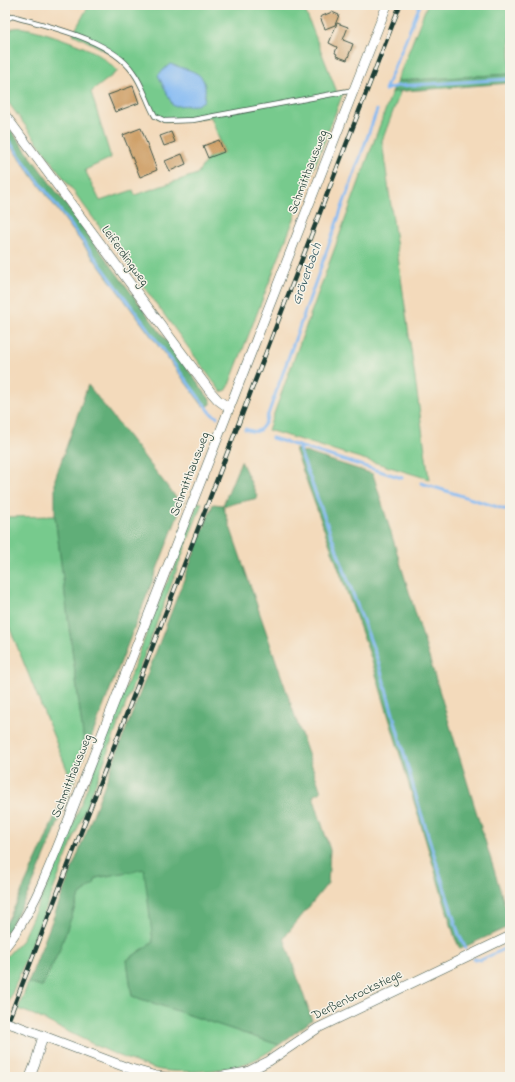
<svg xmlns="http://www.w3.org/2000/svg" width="515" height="1082" font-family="'Indie Flower',sans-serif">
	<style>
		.green { fill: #77ca8d; stroke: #4b8460 }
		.forest { fill: #61ae78; stroke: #407656 }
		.water { fill: #84baf3; stroke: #527c94 }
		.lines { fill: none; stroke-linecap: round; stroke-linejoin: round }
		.stream { stroke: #84baf3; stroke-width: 3 }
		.building { fill: #ce9e65 }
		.service-casing { stroke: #3f5548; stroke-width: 6 }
		.minor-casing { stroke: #3f5548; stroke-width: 10 }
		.service { stroke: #fff; stroke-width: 4.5 }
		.minor { stroke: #fff; stroke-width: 9 }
		.rail-casing { stroke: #1f3d34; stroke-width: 4.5 }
		.rail { stroke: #f7f3e8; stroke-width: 3; stroke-dasharray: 9; stroke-linecap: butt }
		.minor-bridge-casing { stroke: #3f5548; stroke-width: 10; stroke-linecap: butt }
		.minor-bridge { stroke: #fff; stroke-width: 9 }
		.labels { text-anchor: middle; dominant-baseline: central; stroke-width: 3; stroke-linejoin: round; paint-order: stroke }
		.street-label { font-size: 13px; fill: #1f3d34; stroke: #f7f3e8 }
		.water-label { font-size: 14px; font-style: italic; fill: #385c64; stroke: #f7f3e8 }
	</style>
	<rect width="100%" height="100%" fill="#f7f3e8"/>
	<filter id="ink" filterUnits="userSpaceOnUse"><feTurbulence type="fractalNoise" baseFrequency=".025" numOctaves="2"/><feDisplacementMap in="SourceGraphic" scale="8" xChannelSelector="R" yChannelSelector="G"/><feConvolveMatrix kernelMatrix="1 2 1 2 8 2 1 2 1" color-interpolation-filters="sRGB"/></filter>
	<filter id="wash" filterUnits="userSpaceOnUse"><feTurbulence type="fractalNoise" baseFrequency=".012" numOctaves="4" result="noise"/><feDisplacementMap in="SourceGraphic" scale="16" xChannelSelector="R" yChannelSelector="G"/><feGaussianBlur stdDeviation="0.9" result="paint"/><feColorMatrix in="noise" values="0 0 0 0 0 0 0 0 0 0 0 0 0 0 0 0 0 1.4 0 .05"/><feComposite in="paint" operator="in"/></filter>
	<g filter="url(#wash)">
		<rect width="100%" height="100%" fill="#f3dabb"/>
		<path class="green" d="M89,5H303L337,92L344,91L227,390L221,392L5,98C5,88 3,43 6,37C7,34 11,29 14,28C27,24 84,46 96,53C104,58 111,65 118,71L91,92L111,158L85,170L100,201L133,190L135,195L197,174L208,158L224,152L211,117L165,121L155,116L133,72L116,56L73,34Z
			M427,5H510V74L397,81Z
			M401,90L382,141L429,479L268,430L392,92Z
			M198,502L202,503L102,767L7,1006L5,1005V958L22,940L64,848L165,586L174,569Z
			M55,516L84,743L70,777L6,619L5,620V517Z
			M145,869L153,942L127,960L132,996L279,1045C267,1053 255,1061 241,1065C222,1071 176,1074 156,1069C114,1057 74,1034 34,1015L18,1009L28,983L42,987L59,951L79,896L94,884L96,878Z"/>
		<path class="forest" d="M510,74V83L392,92L397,81Z
			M5,122L211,401L210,405L203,406L5,139Z
			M88,385L178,500H184L49,846L32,886L9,929L5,933V925L15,906L46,838L84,743L55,516V479Z
			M295,449L373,474L510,922V926L460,949L455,938L371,658Z
			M241,461L258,498L223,506L321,792L313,796L330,850L328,883L284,938L312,1020L279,1045L132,996L127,960L153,942L144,869L96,878L94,884L79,896L59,951L42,987L28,983L213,504L223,505Z"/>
		<path class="water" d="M170,64C193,72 210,71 204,101L197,105L173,106L158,75Z"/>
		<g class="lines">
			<path class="stream" d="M385,90L390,88L397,86L510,79
				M385,90L420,5
				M5,136L200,399L212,414L217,417
				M245,429C256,433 259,433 265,423L377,110
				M272,438L402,478
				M298,446L378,661L417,800L459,935L466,948
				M421,483L510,511
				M474,959L481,960L510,946"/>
		</g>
		<g id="blocks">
			<path class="building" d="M332,12L339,15L335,25L325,29L320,17Z
				M337,23L348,27L343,40L353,44L347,60L336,56L337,54L335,53L337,47L329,43Z
				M133,86L139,103L115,112L108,95Z
				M141,128L157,170L140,177L123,135Z
				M171,132L175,142L164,146L160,136Z
				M219,140L224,152L208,158L203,146Z
				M182,154L186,164L170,171L165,161Z"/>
		</g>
	</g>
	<g filter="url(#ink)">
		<use href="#blocks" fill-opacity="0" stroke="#3f5548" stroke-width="1"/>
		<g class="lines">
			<g class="service-casing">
				<path id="service" d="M5,20L12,16C50,27 110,39 133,72C143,85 147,102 155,116L165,121L193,120L354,90"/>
			</g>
			<g class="minor-casing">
				<path id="minor" d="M5,115L210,391L218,400L229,408
					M5,947C32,915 50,865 66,826L387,5
					M17,1026L128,1068L156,1076L167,1077
					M30,1077L35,1064L43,1036
					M217,1077L247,1072L269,1061L318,1028L510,936"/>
			</g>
			<use href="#service" class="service"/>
			<use href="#minor" class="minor"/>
			<g class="rail-casing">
				<path id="rail" d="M5,1029L400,5"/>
			</g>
			<use href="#rail" class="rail"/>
			<g class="minor-bridge-casing">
				<path id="minor-bridge" d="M5,1022L17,1026"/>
			</g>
			<use href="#minor-bridge" class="minor-bridge"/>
		</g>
	</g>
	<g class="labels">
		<g class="street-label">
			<text transform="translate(308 172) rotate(-69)">Schmitthausweg</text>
			<text transform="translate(125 256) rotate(54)">Leiferdingweg</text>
			<text transform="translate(190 474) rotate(-69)">Schmitthausweg</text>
			<text transform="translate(72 776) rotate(-68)">Schmitthausweg</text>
			<text transform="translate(357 995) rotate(-26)">Derßenbrockstiege</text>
		</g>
		<g class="water-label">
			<text transform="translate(307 274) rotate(-70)">Gröverbach</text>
		</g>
	</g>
	<rect width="515" height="1082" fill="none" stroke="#f7f3e8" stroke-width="20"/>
</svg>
